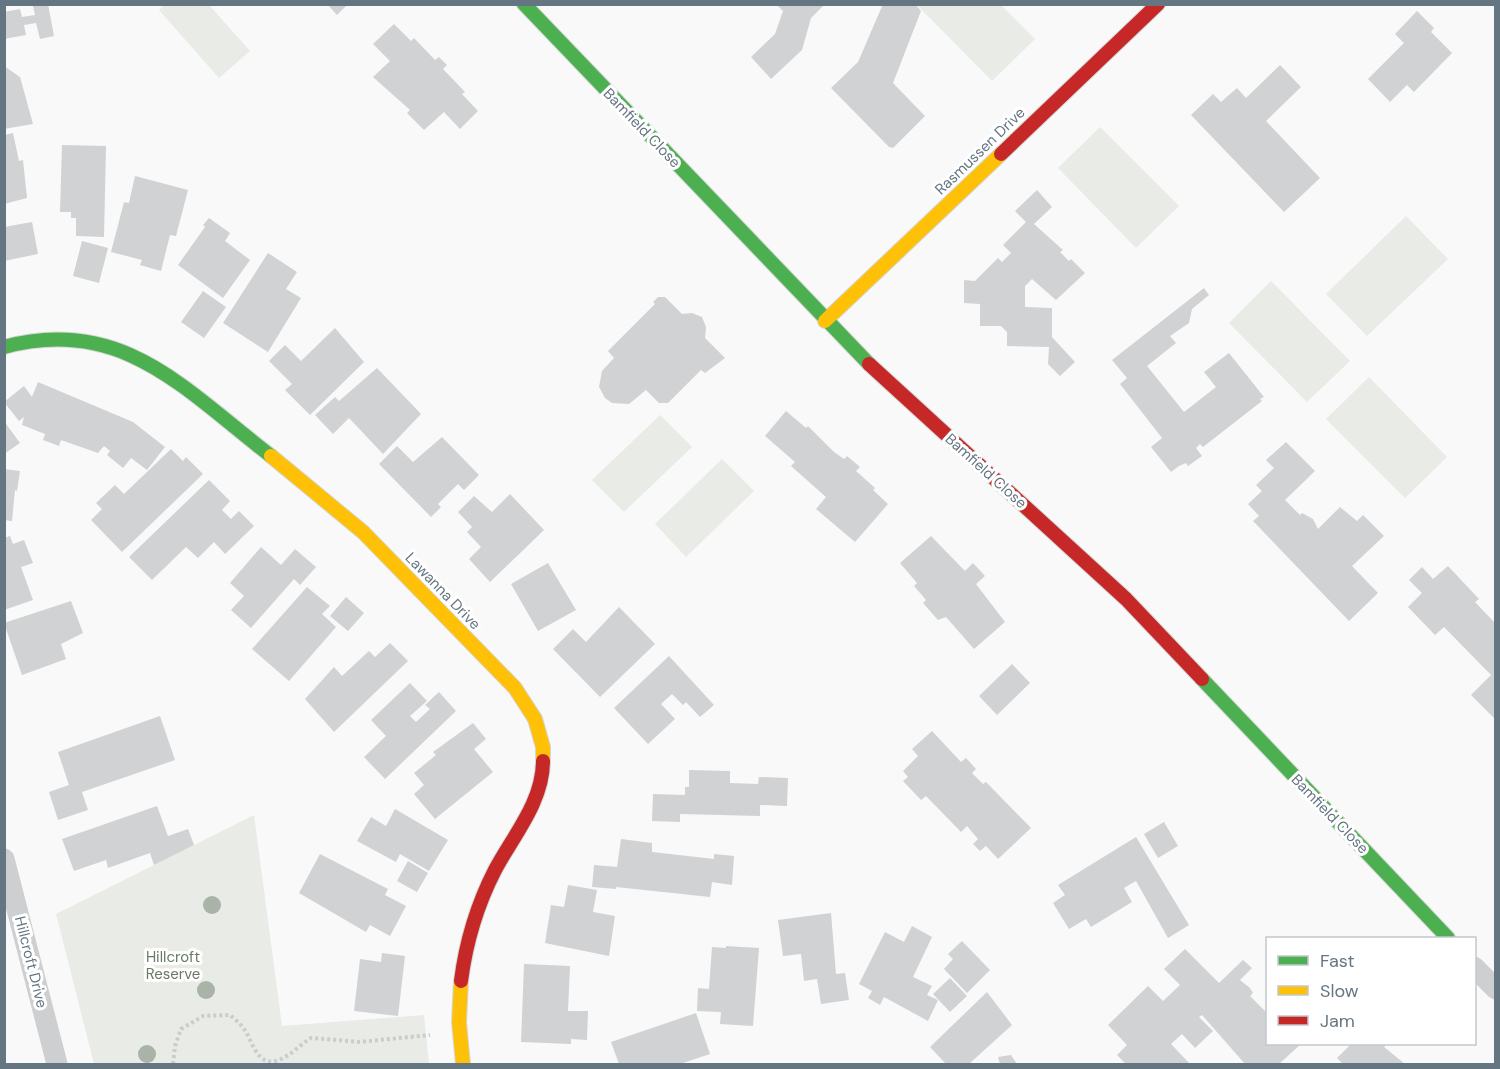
<svg xmlns="http://www.w3.org/2000/svg" width="1500" height="1069" font-family="'DM Sans',sans-serif">
	<style>
		.green { fill: #e8ebe6 }
		.building { fill: #d0d2d3 }
		.lines { fill: none; stroke-linecap: round; stroke-linejoin: round }
		.fast-casing { stroke: #d5d6d7; stroke-width: 16 }
		.slow-casing { stroke: #d5d6d7; stroke-width: 16 }
		.jam-casing { stroke: #d5d6d7; stroke-width: 16 }
		.path { stroke: #cbcccd; stroke-width: 4; stroke-dasharray: 3 3; stroke-linecap: butt }
		.street { stroke: #cecfd0; stroke-width: 21 }
		.fast { stroke: #4caf50; stroke-width: 14 }
		.slow { stroke: #ffc107; stroke-width: 14 }
		.jam { stroke: #c62828; stroke-width: 14 }
		.tree { fill: #a9b3a7 }
		.labels { text-anchor: middle; dominant-baseline: central; stroke-width: 6; stroke-linejoin: round; paint-order: stroke }
		.street-label { font-size: 15px; fill: #657683; stroke: #fff }
		.park-label { font-size: 15px; fill: #687a64; stroke: #fff }
	</style>
	<rect width="100%" height="100%" fill="#f9f9f9"/>
	<path class="green" d="M165,4L209,5L250,51L219,78L159,10Z
		M917,5H1001L1035,39L992,81Z
		M1100,127L1179,206L1136,248L1058,168Z
		M1406,216L1448,259L1367,336L1326,294Z
		M1271,281L1350,361L1307,402L1229,323Z
		M1369,377L1447,457L1405,498L1326,419Z
		M660,415L692,447L624,512L592,480Z
		M722,459L754,491L686,557L655,524Z
		M254,815L282,1026L424,1015L429,1064H94L56,914Z"/>
	<path class="building" d="M48,4L54,36L40,39L36,23L24,25L26,35L4,39V12L20,9L22,17L35,15L33,6Z
		M327,4H348L337,15Z
		M776,4H825L811,18L802,50L771,79L751,57L775,34L783,11Z
		M883,4H915L921,11L893,83L925,116L893,148L889,147L831,88L858,62Z
		M1417,11L1434,28L1431,32L1452,53L1414,92L1407,85L1390,102L1368,79L1404,43L1395,34Z
		M394,24L411,41L414,38L435,60L439,57L447,65L443,69L465,92L462,94L478,111L460,129L444,112L424,130L407,113L410,110L373,77L390,61L373,44Z
		M1280,65L1301,87L1266,121L1320,178L1284,212L1191,115L1213,94L1221,102L1237,88L1246,98Z
		M4,66L20,77L33,124L4,129Z
		M13,133L19,161L23,160L27,198L4,204V135Z
		M62,145L106,146L104,237L76,236V218H71V212H60Z
		M135,176L188,190L176,236L170,235L161,271L140,265L142,260L111,252L124,202L129,203Z
		M1037,190L1052,207L1034,224L1063,250L1060,252L1069,261L1071,259L1085,273L1056,300L1032,279L1025,286V307L1052,308V337L1075,362L1060,376L1048,364L1049,347L1007,346V332L1001,326H980V304L964,303V280L975,281L998,258L1002,262L1011,253L1003,245L1026,222L1015,211Z
		M209,218L230,233L225,241L250,260L223,298L178,265L205,227L203,225Z
		M32,222L38,254L4,261V227Z
		M82,241L108,248L99,283L73,276Z
		M268,253L297,272L286,289L301,298L268,352L223,323Z
		M1204,288L1209,295L1192,309L1189,323L1170,336L1176,343L1147,366L1184,412L1216,387L1204,372L1229,353L1264,397L1260,399L1262,401L1203,447L1200,444L1196,448L1202,456L1188,466L1186,463L1179,466L1171,472L1151,447L1162,438L1120,384L1127,378L1112,360Z
		M203,291L226,307L204,338L181,322Z
		M658,297H665L682,314L692,313L702,317L706,327L705,338L725,358L705,373L701,370L668,403H659L646,390L629,404L612,403L605,398L599,387L602,371L614,358L608,351L655,304L653,302Z
		M335,328L364,362L310,415L285,390L292,384L269,361L285,345L301,361Z
		M377,368L421,414L383,454L349,418L333,434L315,415L335,397L339,401Z
		M38,382L133,422L165,447L147,470L131,458L123,468L107,455L110,451L104,446L98,453L61,440L59,446L43,440L45,434L22,425L24,417L19,421L4,402L24,386L32,397Z
		M786,411L806,428L808,426L834,452L844,459L847,456L860,467L856,471L875,488L873,490L888,504L855,542L816,509L826,497L791,466L795,462L765,436Z
		M4,421L20,443L4,454Z
		M442,437L479,475L464,490L458,484L438,504L441,507L431,517L379,464L397,446L413,462Z
		M1286,442L1315,471L1285,500L1300,515L1302,513L1313,519L1318,529L1340,507L1357,521L1363,515L1384,536L1352,566L1378,593L1349,621L1253,521L1259,516L1248,504L1262,491L1256,485L1274,468L1266,460Z
		M171,449L183,461L186,457L203,474L122,552L91,520L102,509L96,503L115,485L124,494Z
		M4,469L20,471L17,491L15,490L12,521L4,520Z
		M209,480L230,501L222,510L231,519L239,511L254,526L225,554L214,542L198,558L186,547L152,580L129,557Z
		M510,494L544,530L490,582L469,559L481,547L467,532L472,527L458,512L474,496L492,512Z
		M10,536L13,544L24,540L33,563L21,567L33,600L4,610V538Z
		M931,536L965,571L973,563L985,576L976,584L1005,622L974,649L946,617L938,620L923,603L926,600L914,586L917,583L900,563Z
		M261,547L281,565L295,549L316,567L300,585L294,579L251,628L231,610L244,596L230,583Z
		M548,563L576,610L538,631L511,584Z
		M1448,566L1479,599L1475,602L1496,624V720L1471,695L1491,675L1444,627L1435,635L1408,607L1422,593L1409,580L1422,567L1433,579Z
		M307,587L330,606L322,614L336,627L289,681L252,649Z
		M346,597L364,613L348,631L330,616Z
		M71,601L83,633L61,644L66,659L22,675L4,623Z
		M619,607L655,644L600,697L553,649L573,629L586,642Z
		M390,643L408,661L334,732L305,699L334,667L342,676L369,651L375,657Z
		M669,656L714,705L700,717L686,702L683,705L672,694L661,704L675,719L648,744L614,708Z
		M1012,664L1030,683L997,715L979,696Z
		M410,683L427,701L410,716L416,722L430,709L425,705L439,692L456,711L385,779L364,757L386,736L371,720Z
		M160,716L175,760L82,792L88,810L58,820L49,792L69,785L58,752Z
		M473,723L486,739L474,749L493,772L435,819L414,794L424,785L414,773L436,755L433,752Z
		M932,731L961,762L966,758L976,769L972,773L983,784L986,782L1031,828L998,859L986,846L980,851L973,844L978,839L967,826L961,832L926,796L921,800L903,781L908,777L903,771L918,756L912,749Z
		M689,770L730,771V783L758,784L759,777L788,778L787,806L760,805V816L680,814V822L652,821L653,794L685,795V787H689Z
		M157,806L168,836L188,829L194,845L154,865L150,853L108,868L106,860L74,871L62,839Z
		M395,809L448,840L429,871L400,854L396,862L357,841L371,817L386,826Z
		M1164,822L1178,846L1158,858L1144,834Z
		M1136,837L1189,925L1168,938L1136,881L1124,888L1132,902L1091,927L1086,919L1069,929L1053,903L1065,895L1058,885Z
		M621,839L652,843V852L714,859V854L734,856L732,885L712,882L710,897L616,887V889L592,887L594,865L617,867Z
		M320,854L388,889L385,895L406,906L390,936L370,925L366,932L299,893Z
		M408,861L428,873L417,892L397,881Z
		M568,885L597,890L593,912L615,916L609,956L545,943L551,905L564,907Z
		M831,913L836,974L845,973L849,1000L821,1004L817,979L804,981L801,954L783,956L778,920Z
		M912,926L932,937L913,977L932,986L927,995L938,1000L928,1021L884,997L880,1005L868,998L872,991L859,984L885,932L904,942Z
		M962,941L990,970L967,993L944,969L953,959L948,954Z
		M726,946L759,948L753,1026L720,1024L721,1012L697,1011L698,988L709,989L712,947L726,948Z
		M1185,949L1219,983L1243,960L1252,968L1240,980L1250,988L1253,993L1250,996L1268,1014V1044H1301L1279,1064H1245L1202,1015L1199,1017L1213,1031L1195,1048L1182,1034L1171,1044L1190,1064H1126L1117,1055L1127,1045L1108,1025L1148,986L1163,1001L1180,985L1164,969Z
		M382,953L405,956L398,1016L354,1011L360,959L381,962Z
		M524,964L570,966L568,1011H588L587,1040L571,1039V1044L521,1042Z
		M950,978L967,996L950,1012L933,994Z
		M987,992L1012,1025L969,1064H946L930,1047Z
		M696,1013L710,1054L680,1064H619L611,1042Z
		M1351,1044H1387L1384,1047L1405,1064H1343L1337,1058Z
		M1011,1055L1017,1064H1000L998,1057Z"/>
	<g class="lines">
		<g class="fast-casing">
			<path id="fast" d="M524,4L869,364
				M4,347C122,315 185,390 271,456
				M1202,679L1448,938"/>
		</g>
		<g class="slow-casing">
			<path id="slow" d="M825,321L1001,154
				M271,456L363,532L515,688L535,719L543,747V761
				M461,981L459,1022L463,1064"/>
		</g>
		<g class="jam-casing">
			<path id="jam" d="M1001,154L1158,4
				M869,364L1126,599L1202,679
				M461,981C466,942 477,905 495,870C513,836 543,802 543,761"/>
		</g>
		<path class="path" d="M173,1064L175,1046L181,1029L203,1016L230,1015C236,1020 242,1025 246,1032C254,1046 259,1069 281,1059C291,1055 301,1044 311,1038L359,1042L430,1035"/>
		<path class="street" d="M4,859L57,1064
			M1474,967L1496,989"/>
		<use href="#fast" class="fast"/>
		<use href="#slow" class="slow"/>
		<use href="#jam" class="jam"/>
	</g>
	<g class="tree">
		<circle cx="212" cy="905" r="9"/>
		<circle cx="206" cy="990" r="9"/>
		<circle cx="147" cy="1054" r="9"/>
	</g>
	<g class="labels">
		<g class="street-label">
			<text transform="translate(642 128) rotate(46)">Bamfield Close</text>
			<text transform="translate(980 151) rotate(-44)">Rasmussen Drive</text>
			<text transform="translate(986 471) rotate(42)">Bamfield Close</text>
			<text transform="translate(443 591) rotate(46)">Lawanna Drive</text>
			<text transform="translate(1330 814) rotate(46)">Bamfield Close</text>
			<text transform="translate(31 962) rotate(76)">Hillcroft Drive</text>
		</g>
		<g class="park-label">
			<text x="173" y="957">Hillcroft<tspan x="173" dy="17">Reserve</tspan></text>
		</g>
	</g>
	<rect width="1500" height="1069" fill="none" stroke="#657683" stroke-width="12"/>
	<rect x="1266" y="937" width="210" height="108" fill="#ffffff" stroke="#c1c8cd" stroke-width="1.5"/>
	<rect x="1278" y="956" width="30" height="9" fill="#4caf50" stroke="#c1c8cd" stroke-width="1.5"/>
	<text x="1320" y="967" font-size="18" fill="#657683">Fast</text>
	<rect x="1278" y="986" width="30" height="9" fill="#ffc107" stroke="#c1c8cd" stroke-width="1.5"/>
	<text x="1320" y="997" font-size="18" fill="#657683">Slow</text>
	<rect x="1278" y="1016" width="30" height="9" fill="#c62828" stroke="#c1c8cd" stroke-width="1.5"/>
	<text x="1320" y="1027" font-size="18" fill="#657683">Jam</text>
</svg>
